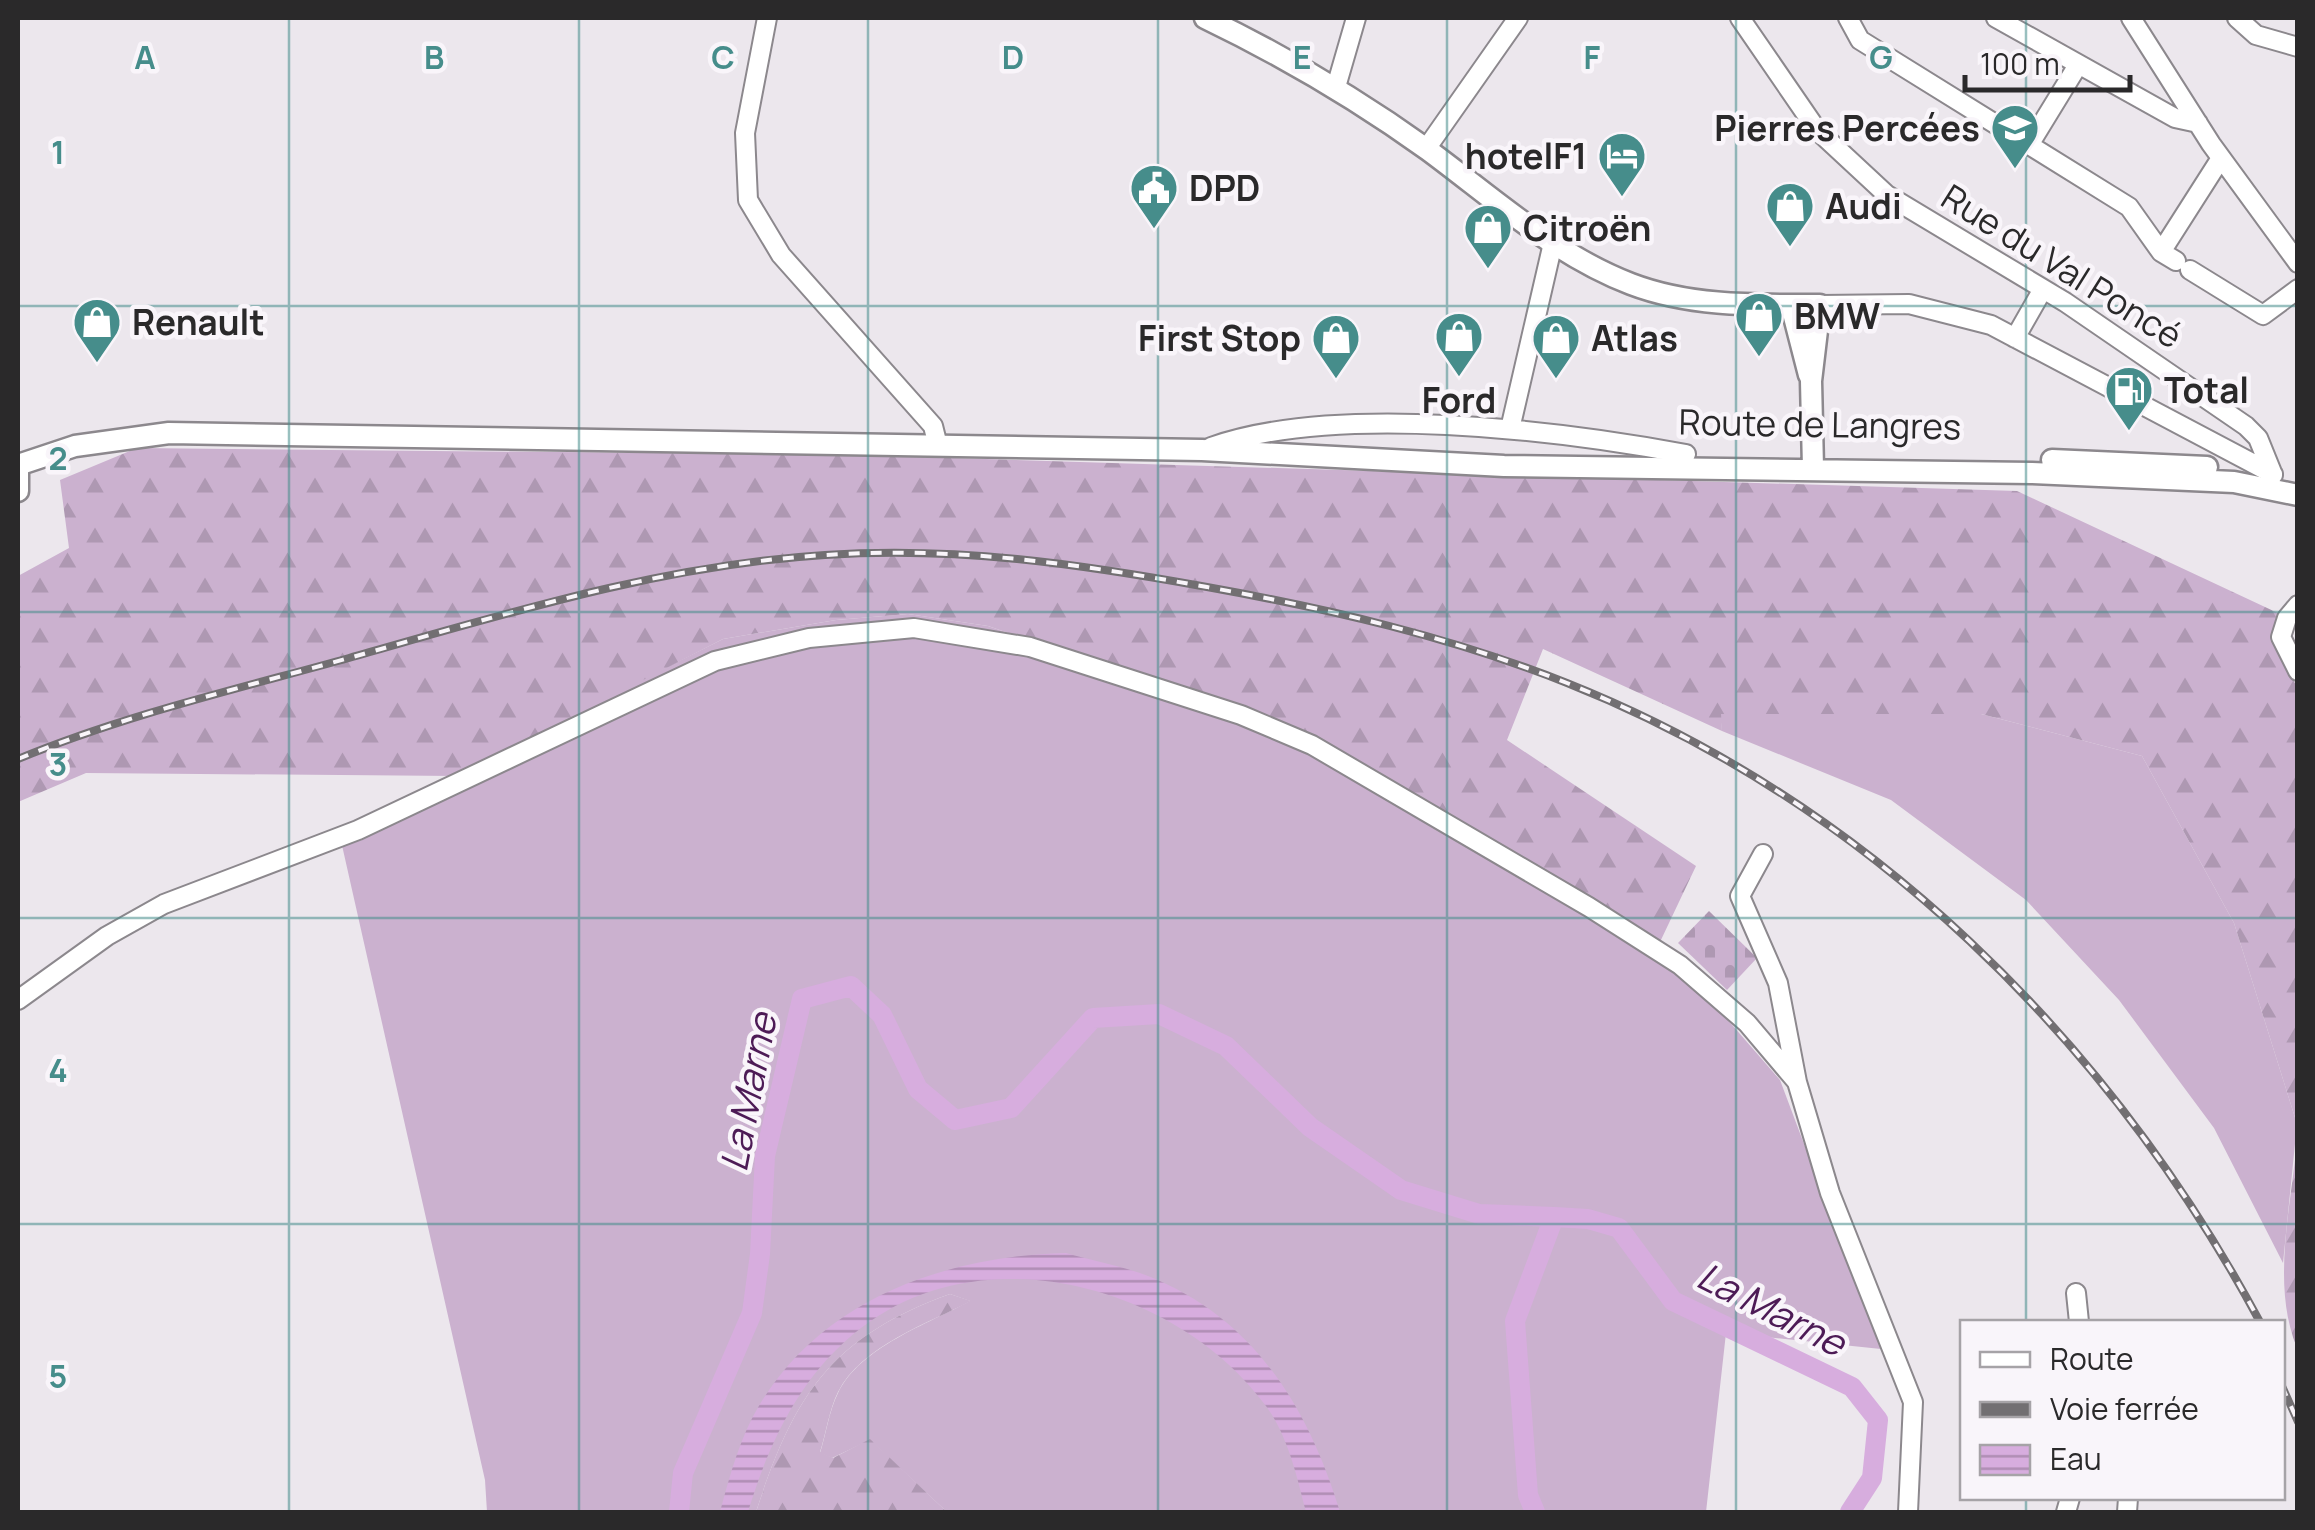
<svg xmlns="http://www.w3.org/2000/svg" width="2315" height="1530" font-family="Manrope,sans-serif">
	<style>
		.grass { fill: #cbb1cf }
		.forest { fill: url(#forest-firs) }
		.cemetery { fill: url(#cemetery-stones) }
		.water { fill: url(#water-rules) }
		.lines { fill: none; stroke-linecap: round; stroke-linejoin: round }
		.river { stroke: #d7adde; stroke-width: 20 }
		.minor-casing { stroke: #8c888d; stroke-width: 22 }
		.major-casing { stroke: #8c888d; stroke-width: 25 }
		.minor { stroke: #fff; stroke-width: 18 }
		.major { stroke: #fff; stroke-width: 20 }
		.rail-casing { stroke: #726f72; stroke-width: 8 }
		.rail { stroke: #f9f5fa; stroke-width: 4; stroke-dasharray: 11; stroke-linecap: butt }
		.grid { fill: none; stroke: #468d8b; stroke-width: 2.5; stroke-opacity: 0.55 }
		.labels { text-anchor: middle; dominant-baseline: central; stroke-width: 9; stroke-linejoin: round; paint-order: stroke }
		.poi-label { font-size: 35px; font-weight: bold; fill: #2a292a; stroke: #f9f5fa; text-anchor: start }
		.street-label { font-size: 35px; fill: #2a292a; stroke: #f9f5fa }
		.water-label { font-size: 38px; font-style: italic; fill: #4d1b56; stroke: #f9f5fa }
		.grid-label { font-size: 32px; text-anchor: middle; font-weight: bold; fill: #468d8b; stroke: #f9f5fa; stroke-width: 9; stroke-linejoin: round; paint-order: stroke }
	</style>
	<defs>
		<pattern id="forest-firs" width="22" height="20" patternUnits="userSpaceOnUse" patternTransform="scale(2.5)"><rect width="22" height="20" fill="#cbb1cf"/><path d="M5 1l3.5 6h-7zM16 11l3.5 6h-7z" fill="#ae98b2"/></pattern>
		<pattern id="cemetery-stones" width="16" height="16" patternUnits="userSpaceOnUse" patternTransform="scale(2.5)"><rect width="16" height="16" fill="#cbb1cf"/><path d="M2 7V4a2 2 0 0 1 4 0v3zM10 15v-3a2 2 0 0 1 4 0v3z" fill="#ae98b2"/></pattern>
		<pattern id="water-rules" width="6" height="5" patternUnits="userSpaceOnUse" patternTransform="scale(2.5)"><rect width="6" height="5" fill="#d7adde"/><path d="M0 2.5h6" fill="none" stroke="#af8db4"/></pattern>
	</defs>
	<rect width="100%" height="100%" fill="#ece7ed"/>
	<path class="grass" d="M908,614L988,626L1308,736L1660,942L1780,1080L1881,1349L1726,1333L1706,1512H947L870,1440L832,1458L820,1453C826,1434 829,1411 838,1393C860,1347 928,1324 970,1301L950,1294C831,1337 794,1395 756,1512H487L485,1480L339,832L723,639L836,620Z
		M1720,714H1981L2142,756L2234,923L2297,1124L2283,1263L2214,1128L2119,1000L2026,900L1891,800L1722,731Z"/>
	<path class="forest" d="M137,448L856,455L2017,491L2280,614L2273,642L2298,689L2297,1124L2234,923L2142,756L1981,714H1721L1722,731L1543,649L1507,740L1696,866L1660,942L1308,736L988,626L908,614L836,620L723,639L456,776L86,773L18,802V576L69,548L60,480Z
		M2297,1141V1348C2271,1285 2291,1208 2297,1141Z
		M950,1294L971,1301C929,1323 861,1346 838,1392C829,1410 826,1434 820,1452L833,1458L870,1439L947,1512H756C794,1395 831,1337 950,1294Z"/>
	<path class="cemetery" d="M1709,911L1757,958L1727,990L1678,943Z"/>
	<path class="water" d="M1066,1253C1093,1261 1122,1266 1148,1276C1254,1318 1308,1407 1340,1512H1306C1297,1477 1288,1436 1266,1406C1179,1287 985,1232 861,1328C801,1374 769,1442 748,1512H720C730,1475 740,1437 760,1404C825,1297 948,1256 1066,1253Z"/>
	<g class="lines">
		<path class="river" d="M1554,1217L1588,1219L1619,1228L1673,1301L1852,1387L1878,1420L1872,1478L1850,1512
			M679,1512L683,1473L752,1313L760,1254L765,1156L802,999L851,986L882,1015L918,1089L955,1120L1011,1108L1093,1018L1159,1014L1226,1046L1310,1127L1401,1190L1479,1214L1554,1217L1515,1321L1528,1495L1535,1512"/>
		<g class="minor-casing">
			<path id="minor" d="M767,18L745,133L748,200L781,255L933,426L938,446
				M1740,18L1817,130L1887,195L2065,302L2246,426L2258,438L2273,475
				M1848,18L1860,40L2129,207L2161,252L2176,261
				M1996,18L2175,118L2198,123
				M2131,18L2211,144L2298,263
				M2237,18L2256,35L2298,47
				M1336,87L1356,18
				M2029,145L2078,65
				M1426,149L1518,18
				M2161,252L2221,158
				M2190,270L2263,315L2298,289
				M1820,305L1909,304L1991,325L2273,474
				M2015,338L2043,289
				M1510,429L1553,243
				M1211,447C1334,403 1558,430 1686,454
				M2298,605L2287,618L2281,637L2298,671
				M1763,854L1740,896L1778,983L1797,1082L1830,1193L1913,1402L1908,1512
				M18,1000L107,936L164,904L358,830L715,661L809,638L914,628L1030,647L1241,715L1312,745L1589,907L1680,965L1747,1023L1797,1082
				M2076,1293L2079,1322
				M2066,1512L2070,1498
				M2127,1512L2128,1498"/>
		</g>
		<g class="major-casing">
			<path id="major" d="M1205,18C1284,56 1357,99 1428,150C1493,198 1555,255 1631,284C1691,307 1758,305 1820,305L1811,381L1813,468
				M1791,305L1809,375
				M2052,460L2207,467
				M18,465L75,446L169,433L1202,450L1504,466L2032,473L2234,482L2298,495
				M18,470V491"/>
		</g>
		<use href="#minor" class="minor"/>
		<use href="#major" class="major"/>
		<g class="rail-casing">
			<path id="rail" d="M18,759C125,715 237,689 349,658C505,614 662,565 825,555C955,546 1080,564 1207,587C1330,609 1451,637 1567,683C1869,803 2108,1039 2260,1322
				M2282,1386L2298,1422"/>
		</g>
		<use href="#rail" class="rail"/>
	</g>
	<path class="grid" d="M289,18V1512M579,18V1512M868,18V1512M1158,18V1512M1447,18V1512M1736,18V1512M2026,18V1322M18,306H2298M18,612H2298M18,918H2298M18,1224H2298M2026,1498V1512"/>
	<defs>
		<g id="school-pin" transform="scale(2.5)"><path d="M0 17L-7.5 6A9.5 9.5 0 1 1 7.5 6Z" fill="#468d8b" stroke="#f9f5fa"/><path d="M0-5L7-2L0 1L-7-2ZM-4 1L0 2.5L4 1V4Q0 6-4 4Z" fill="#fff"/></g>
		<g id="hotel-pin" transform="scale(2.5)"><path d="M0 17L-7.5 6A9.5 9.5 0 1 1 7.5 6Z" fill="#468d8b" stroke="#f9f5fa"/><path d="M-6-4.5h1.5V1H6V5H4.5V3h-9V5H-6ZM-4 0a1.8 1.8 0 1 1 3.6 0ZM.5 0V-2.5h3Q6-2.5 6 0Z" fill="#fff"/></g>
		<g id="civic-pin" transform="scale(2.5)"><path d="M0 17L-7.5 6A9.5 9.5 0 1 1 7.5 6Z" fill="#468d8b" stroke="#f9f5fa"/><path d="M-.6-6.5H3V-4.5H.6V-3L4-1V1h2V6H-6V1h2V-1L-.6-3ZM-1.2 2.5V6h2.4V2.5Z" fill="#fff"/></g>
		<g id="shop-pin" transform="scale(2.5)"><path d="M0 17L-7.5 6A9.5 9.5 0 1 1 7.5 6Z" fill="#468d8b" stroke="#f9f5fa"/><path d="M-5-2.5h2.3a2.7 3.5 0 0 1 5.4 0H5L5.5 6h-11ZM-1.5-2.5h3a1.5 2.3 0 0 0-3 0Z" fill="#fff"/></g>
		<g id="fuel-pin" transform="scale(2.5)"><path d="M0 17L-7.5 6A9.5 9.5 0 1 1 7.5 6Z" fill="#468d8b" stroke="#f9f5fa"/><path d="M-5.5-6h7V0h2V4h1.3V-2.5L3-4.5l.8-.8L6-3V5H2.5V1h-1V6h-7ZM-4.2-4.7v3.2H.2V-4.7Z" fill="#fff"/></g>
	</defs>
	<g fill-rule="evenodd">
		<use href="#school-pin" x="2015" y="128"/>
		<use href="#hotel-pin" x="1622" y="156"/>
		<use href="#civic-pin" x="1154" y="188"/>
		<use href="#shop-pin" x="1790" y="206"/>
		<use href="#shop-pin" x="1488" y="228"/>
		<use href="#shop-pin" x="1759" y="316"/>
		<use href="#shop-pin" x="97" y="322"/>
		<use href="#shop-pin" x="1459" y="336"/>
		<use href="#shop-pin" x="1336" y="338"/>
		<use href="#shop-pin" x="1556" y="338"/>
		<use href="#fuel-pin" x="2129" y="390"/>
	</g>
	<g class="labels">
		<g class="poi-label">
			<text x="1980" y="128" text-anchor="end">Pierres Percées</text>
			<text x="1587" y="156" text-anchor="end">hotelF1</text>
			<text x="1189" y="188">DPD</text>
			<text x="1825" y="206">Audi</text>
			<text x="1523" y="228">Citroën</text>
			<text x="1794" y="316">BMW</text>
			<text x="132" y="322">Renault</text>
			<text x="1301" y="338" text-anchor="end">First Stop</text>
			<text x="1591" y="338">Atlas</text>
			<text x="2164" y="390">Total</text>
			<text x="1459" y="400" text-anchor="middle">Ford</text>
		</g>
		<g class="street-label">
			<text transform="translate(2062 266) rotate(32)">Rue du Val Poncé</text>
			<text transform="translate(1820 424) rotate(1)">Route de Langres</text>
		</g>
		<g class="water-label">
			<text transform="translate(747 1092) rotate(-79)">La Marne</text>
			<text transform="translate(1772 1308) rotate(27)">La Marne</text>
		</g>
	</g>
	<g class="grid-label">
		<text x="145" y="69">A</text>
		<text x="434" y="69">B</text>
		<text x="723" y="69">C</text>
		<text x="1013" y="69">D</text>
		<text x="1302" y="69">E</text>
		<text x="1592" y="69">F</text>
		<text x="1881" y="69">G</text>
		<text x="58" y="164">1</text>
		<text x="58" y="470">2</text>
		<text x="58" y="776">3</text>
		<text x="58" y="1082">4</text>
		<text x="58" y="1388">5</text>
	</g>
	<rect width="2315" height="1530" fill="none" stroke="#2a292a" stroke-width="40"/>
	<rect x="1960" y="1320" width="325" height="180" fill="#f9f5fa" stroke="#a6a3a7" stroke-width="2.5"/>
	<rect x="1980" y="1352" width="50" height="15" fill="#ffffff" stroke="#a6a3a7" stroke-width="2.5"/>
	<text x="2050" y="1370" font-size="30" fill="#2a292a">Route</text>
	<rect x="1980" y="1402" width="50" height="15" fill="#726f72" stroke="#a6a3a7" stroke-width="2.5"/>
	<text x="2050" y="1420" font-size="30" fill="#2a292a">Voie ferrée</text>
	<rect x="1980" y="1445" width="50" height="30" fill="url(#water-rules)" stroke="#a6a3a7" stroke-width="2.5"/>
	<text x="2050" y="1470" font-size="30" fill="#2a292a">Eau</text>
	<path d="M1965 75v15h165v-15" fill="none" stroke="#2a292a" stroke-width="5"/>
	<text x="1980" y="75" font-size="30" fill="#2a292a" stroke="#f9f5fa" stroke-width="8" paint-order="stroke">100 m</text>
</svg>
